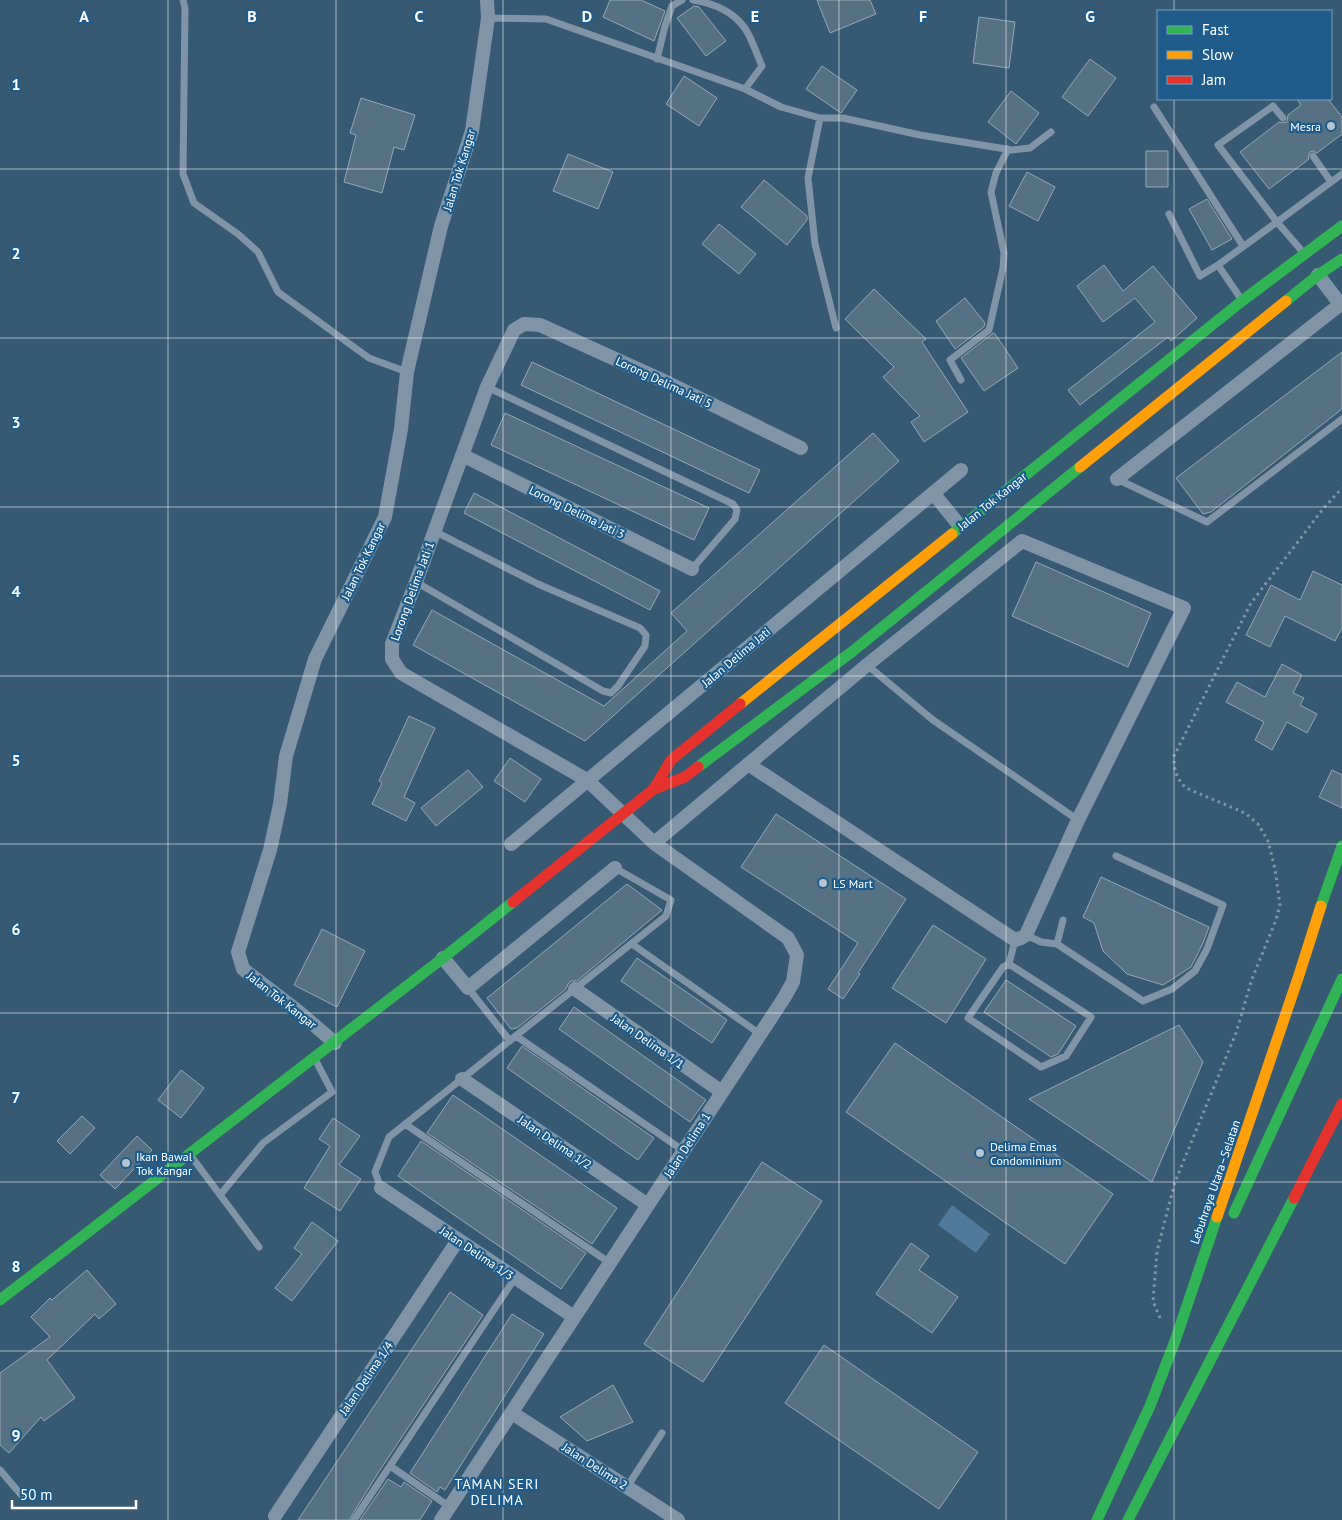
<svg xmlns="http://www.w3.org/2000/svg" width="1342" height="1520" font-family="'PT Sans',sans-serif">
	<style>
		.water { fill: #517a9a }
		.building { fill: #567084; stroke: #93a7b5 }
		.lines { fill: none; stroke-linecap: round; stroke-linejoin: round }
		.path { stroke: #7f95a7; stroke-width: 3; stroke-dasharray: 2.5 4; stroke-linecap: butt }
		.lane { stroke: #7f95a7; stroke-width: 7 }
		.street { stroke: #7f95a7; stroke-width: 14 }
		.fast { stroke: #30b455; stroke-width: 11 }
		.slow { stroke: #ff9f0a; stroke-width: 11 }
		.jam { stroke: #e5322d; stroke-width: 11 }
		.grid { fill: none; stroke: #fff; stroke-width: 1; stroke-opacity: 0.55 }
		.poi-dot { fill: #b9c5ce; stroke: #205c8b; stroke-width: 2 }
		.labels { text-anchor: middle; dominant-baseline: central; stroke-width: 4.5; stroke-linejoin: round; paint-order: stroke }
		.poi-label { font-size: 12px; fill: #fff; stroke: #205c8b; text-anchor: start }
		.street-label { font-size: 12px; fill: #fff; stroke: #205c8b }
		.neighbourhood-label { font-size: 14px; letter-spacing: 1px; fill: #fff; stroke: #205c8b }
		.grid-label { font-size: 16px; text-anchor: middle; font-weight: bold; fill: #fff; stroke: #205c8b; stroke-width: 4.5; stroke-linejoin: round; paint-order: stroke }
	</style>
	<rect width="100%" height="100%" fill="#385972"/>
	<path class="water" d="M952,1205L990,1234L976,1253L938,1225Z"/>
	<path class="building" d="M610,0H641L665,11L654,41L603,17Z
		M817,0H870L876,14L830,33Z
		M694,6L699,7L726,41L706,56L677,18Z
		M979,17L1015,22L1009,68L973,63Z
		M1090,59L1116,78L1088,116L1062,97Z
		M822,66L857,90L841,113L806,89Z
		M684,76L717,98L699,126L666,104Z
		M1011,91L1039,113L1016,144L988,122Z
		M361,98L415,115L404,150L394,147L382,193L344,182L356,135L350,133Z
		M1297,99H1328L1342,117V134L1317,153L1313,151L1310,152L1308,156L1309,159L1269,189L1240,152L1279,122L1283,123L1287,122L1288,115L1301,105Z
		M1146,151H1168V187H1146Z
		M568,154L613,172L598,209L553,191Z
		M1027,172L1055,187L1038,221L1009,206Z
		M764,180L807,216V220L787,245L741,207Z
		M1207,199L1232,239L1212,250L1189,209Z
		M719,224L756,254L739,274L702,244Z
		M1104,265L1123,291L1153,266L1197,318L1171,341L1168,337L1080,405L1068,390L1155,322L1135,298L1103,322L1077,286Z
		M874,289L926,339L922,342L968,412L924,442L911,422L920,416L883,377L894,367L845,319Z
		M965,298L985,323L984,327L955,349L936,321Z
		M993,333L995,334L1018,368L984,391L961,358Z
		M1342,352V409L1211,512L1203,514L1176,478Z
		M532,362L760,470L749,493L521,385Z
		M505,413L709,508L694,540L491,445Z
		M873,433L899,461L585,741L413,645L432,610L604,706L687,631L671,613Z
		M474,493L660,591L650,610L464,513Z
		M1036,562L1151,613L1128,667L1012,616Z
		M1313,571L1342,585V628L1335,641L1285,616L1270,647L1246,635L1271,585L1300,600Z
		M1282,664L1302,675L1293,693L1304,698L1300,705L1317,714L1307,733L1287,722L1272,750L1255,740L1264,722L1226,702L1237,682L1265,697Z
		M409,716L435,728L404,797L415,803L406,821L372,804L382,783L379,781Z
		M510,758L541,779L525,802L494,781Z
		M468,770L483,787L436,826L421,808Z
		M1332,770L1342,775V808L1319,797Z
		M776,814L906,899L858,973L860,974L843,999L828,989L858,943L741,867Z
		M1101,877L1209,927L1203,943L1191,967L1163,985L1127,974L1103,951L1094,923L1083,917Z
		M627,884L662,910L577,981H571L568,984L566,989L517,1028L511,1029L487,998Z
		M933,925L986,959L946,1023L892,988Z
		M322,929L365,951L337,1007L294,985Z
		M637,958L727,1020L712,1043L621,981Z
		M1006,980L1076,1026L1058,1054L1051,1057L984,1012Z
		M574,1007L706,1100L690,1122L559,1029Z
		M1179,1025L1203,1062L1152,1182L1029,1099Z
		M895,1043L1113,1194L1065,1264L846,1112Z
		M522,1046L654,1138L638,1160L507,1068Z
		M181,1070L204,1088L181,1118L158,1100Z
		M453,1095L617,1208L592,1244L427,1133Z
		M82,1116L95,1128L70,1154L57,1141Z
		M333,1118L360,1136L339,1165L361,1179L340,1211L304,1188L330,1146L319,1139Z
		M137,1136L152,1150L115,1189L100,1175Z
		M421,1141L586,1253L561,1289L398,1176Z
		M762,1162L822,1201L703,1382L644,1344Z
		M312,1222L338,1241L292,1301L275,1288L302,1254L294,1248Z
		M911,1243L929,1256L919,1270L958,1297L932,1333L876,1294Z
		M87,1270L116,1304L99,1319L95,1314L47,1360L75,1398L44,1421L41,1417L9,1453L0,1445V1373L50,1337L31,1317L50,1298L52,1300Z
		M450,1292L483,1315L378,1473L349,1520H298Z
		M512,1314L544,1334L445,1490L440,1487L437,1492L410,1473Z
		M824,1345L978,1452L939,1509L785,1403Z
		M613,1385L633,1422L587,1441L560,1417Z
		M388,1479L401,1487L404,1482L432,1501L420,1520H360Z"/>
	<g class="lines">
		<path class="path" d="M1160,1318L1153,1301L1157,1251L1175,1182L1236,1033L1252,979L1276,920L1280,905L1275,869L1268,841L1258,824L1245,813L1186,788C1176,778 1174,770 1174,756L1251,603L1323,509L1342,488"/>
		<path class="lane" d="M183,0L185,8L183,174L194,203L238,234L258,252L278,292L369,358L407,372
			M488,18L546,19L745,89L762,66C757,55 751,36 744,27C732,11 712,3 693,0
			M657,59L665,26L672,6L682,0
			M745,89L781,107L820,118H843L920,135L1012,150L1030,148L1051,132
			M1154,107L1243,246
			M820,118L808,178L815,244L836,328
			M1313,156L1331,182
			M1169,214L1200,276L1218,265L1241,299
			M1302,251L1277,222L1342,174
			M1218,265L1277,222L1218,145L1273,106L1283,118
			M961,380L950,360L989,330L1003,268L1004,253L991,192L996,173L1008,149
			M487,387L733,504L737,510L735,519L692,569
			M1117,479L1207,522L1342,419
			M416,582L603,691L611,693L618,686L645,646L646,635L640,628L538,584L434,531
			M867,665L933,720L1078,820
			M1026,935L1041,942L1057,944L1143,1001L1172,989L1195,971L1207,949L1223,905L1116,856
			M632,944L760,1034
			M1057,944L1063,920
			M1009,964L1003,967L968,1018L1041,1067L1066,1056L1091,1017L1009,964L1015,940
			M468,988L510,1041
			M516,1036L684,1151
			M405,1124L610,1263
			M191,1156L259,1247
			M381,1188L375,1172L389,1137L666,916L671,900L615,868
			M220,1195L263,1143L332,1092L316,1061
			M390,1466L450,1507
			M0,1470L23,1497
			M627,1487L662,1433
			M354,1520L515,1278"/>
		<path class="street" d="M1318,275L1340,304
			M462,455L692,569
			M1117,479L1342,303
			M933,493L960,526
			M654,843L867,665L1022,541L1184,608L1078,820L1026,935L1021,938L1015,940L748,764
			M511,844L961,470
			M443,958L468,988L615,868
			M575,989L722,1092
			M335,1043L299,1012L243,969L238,952L270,850L280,804L286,756L315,659L385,517L401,429L407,372L441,226L472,131L488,18L487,0
			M462,1079L648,1205
			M381,1188L574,1317
			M512,1413L678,1520
			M275,1516L458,1240
			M441,1520L784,998L793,982L797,955L788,938L654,843L587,780L401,673L392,659V644L416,582L487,387L514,330L524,324L540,325L666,382L801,448"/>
		<path class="fast" d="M1286,301L1318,275L1342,259
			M952,534L1242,301L1342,226
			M698,767L853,651L1080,467
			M1321,906L1342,846
			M1234,1213L1342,979
			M0,1300L443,958L513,902
			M1097,1520L1150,1406L1175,1341L1217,1217
			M1128,1520L1294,1198"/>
		<path class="slow" d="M1080,467L1286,301
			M740,704L952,534
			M1217,1217L1299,975L1321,906"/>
		<path class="jam" d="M654,789L671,760L740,704
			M513,902L654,789L685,777L698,767
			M1294,1198L1342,1104"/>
	</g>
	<path class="grid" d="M168,0V1520M336,0V1520M503,0V1520M671,0V1520M839,0V1520M1006,0V1520M1174,0V11M1174,99V1520M0,169H1342M0,338H1342M0,507H1342M0,676H1342M0,844H1342M0,1013H1342M0,1182H1342M0,1351H1342"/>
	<g class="poi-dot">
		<circle cx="1331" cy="126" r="5"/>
		<circle cx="823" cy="883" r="5"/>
		<circle cx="980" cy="1153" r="5"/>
		<circle cx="126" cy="1163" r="5"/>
	</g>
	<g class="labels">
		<g class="poi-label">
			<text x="1321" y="126" text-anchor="end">Mesra</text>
			<text x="833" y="883">LS Mart</text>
			<text x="990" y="1146">Delima Emas<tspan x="990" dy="14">Condominium</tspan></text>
			<text x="136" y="1156">Ikan Bawal<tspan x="136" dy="14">Tok Kangar</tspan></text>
		</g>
		<g class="street-label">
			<text transform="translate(459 170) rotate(-73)">Jalan Tok Kangar</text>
			<text transform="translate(664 382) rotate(25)">Lorong Delima Jati 5</text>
			<text transform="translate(992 501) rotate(-39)">Jalan Tok Kangar</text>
			<text transform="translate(577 512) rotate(26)">Lorong Delima Jati 3</text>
			<text transform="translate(363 561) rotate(-64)">Jalan Tok Kangar</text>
			<text transform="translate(412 591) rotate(-70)">Lorong Delima Jati 1</text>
			<text transform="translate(736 657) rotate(-40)">Jalan Delima Jati</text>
			<text transform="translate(282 1000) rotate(38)">Jalan Tok Kangar</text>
			<text transform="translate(648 1041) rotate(35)">Jalan Delima 1/1</text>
			<text transform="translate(555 1142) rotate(34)">Jalan Delima 1/2</text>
			<text transform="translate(687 1145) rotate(-57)">Jalan Delima 1</text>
			<text transform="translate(1215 1182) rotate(-71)">Lebuhraya Utara–Selatan</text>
			<text transform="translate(477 1253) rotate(34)">Jalan Delima 1/3</text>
			<text transform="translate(366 1378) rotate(-56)">Jalan Delima 1/4</text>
			<text transform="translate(595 1466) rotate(33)">Jalan Delima 2</text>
		</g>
		<g class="neighbourhood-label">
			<text x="497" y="1484">TAMAN SERI<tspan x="497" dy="16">DELIMA</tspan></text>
		</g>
	</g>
	<g class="grid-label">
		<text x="84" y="22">A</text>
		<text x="252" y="22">B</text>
		<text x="419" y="22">C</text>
		<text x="587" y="22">D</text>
		<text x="755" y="22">E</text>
		<text x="923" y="22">F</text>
		<text x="1090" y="22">G</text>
		<text x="16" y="90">1</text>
		<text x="16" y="259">2</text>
		<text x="16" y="428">3</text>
		<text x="16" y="597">4</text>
		<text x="16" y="766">5</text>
		<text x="16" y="935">6</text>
		<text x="16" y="1103">7</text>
		<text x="16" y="1272">8</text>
		<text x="16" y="1441">9</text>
	</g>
	<rect x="1157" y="10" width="175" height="90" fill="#205c8b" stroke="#799db9"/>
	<rect x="1167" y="26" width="25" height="8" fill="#30b455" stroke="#799db9"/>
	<text x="1202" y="35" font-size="15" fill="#ffffff">Fast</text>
	<rect x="1167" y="51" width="25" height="8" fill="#ff9f0a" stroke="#799db9"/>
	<text x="1202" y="60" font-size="15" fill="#ffffff">Slow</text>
	<rect x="1167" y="76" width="25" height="8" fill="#e5322d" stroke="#799db9"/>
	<text x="1202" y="85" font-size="15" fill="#ffffff">Jam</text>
	<path d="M12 1500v8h124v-8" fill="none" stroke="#ffffff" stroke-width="2.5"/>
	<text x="20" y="1500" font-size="15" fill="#ffffff" stroke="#205c8b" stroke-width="4" paint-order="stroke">50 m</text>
</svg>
